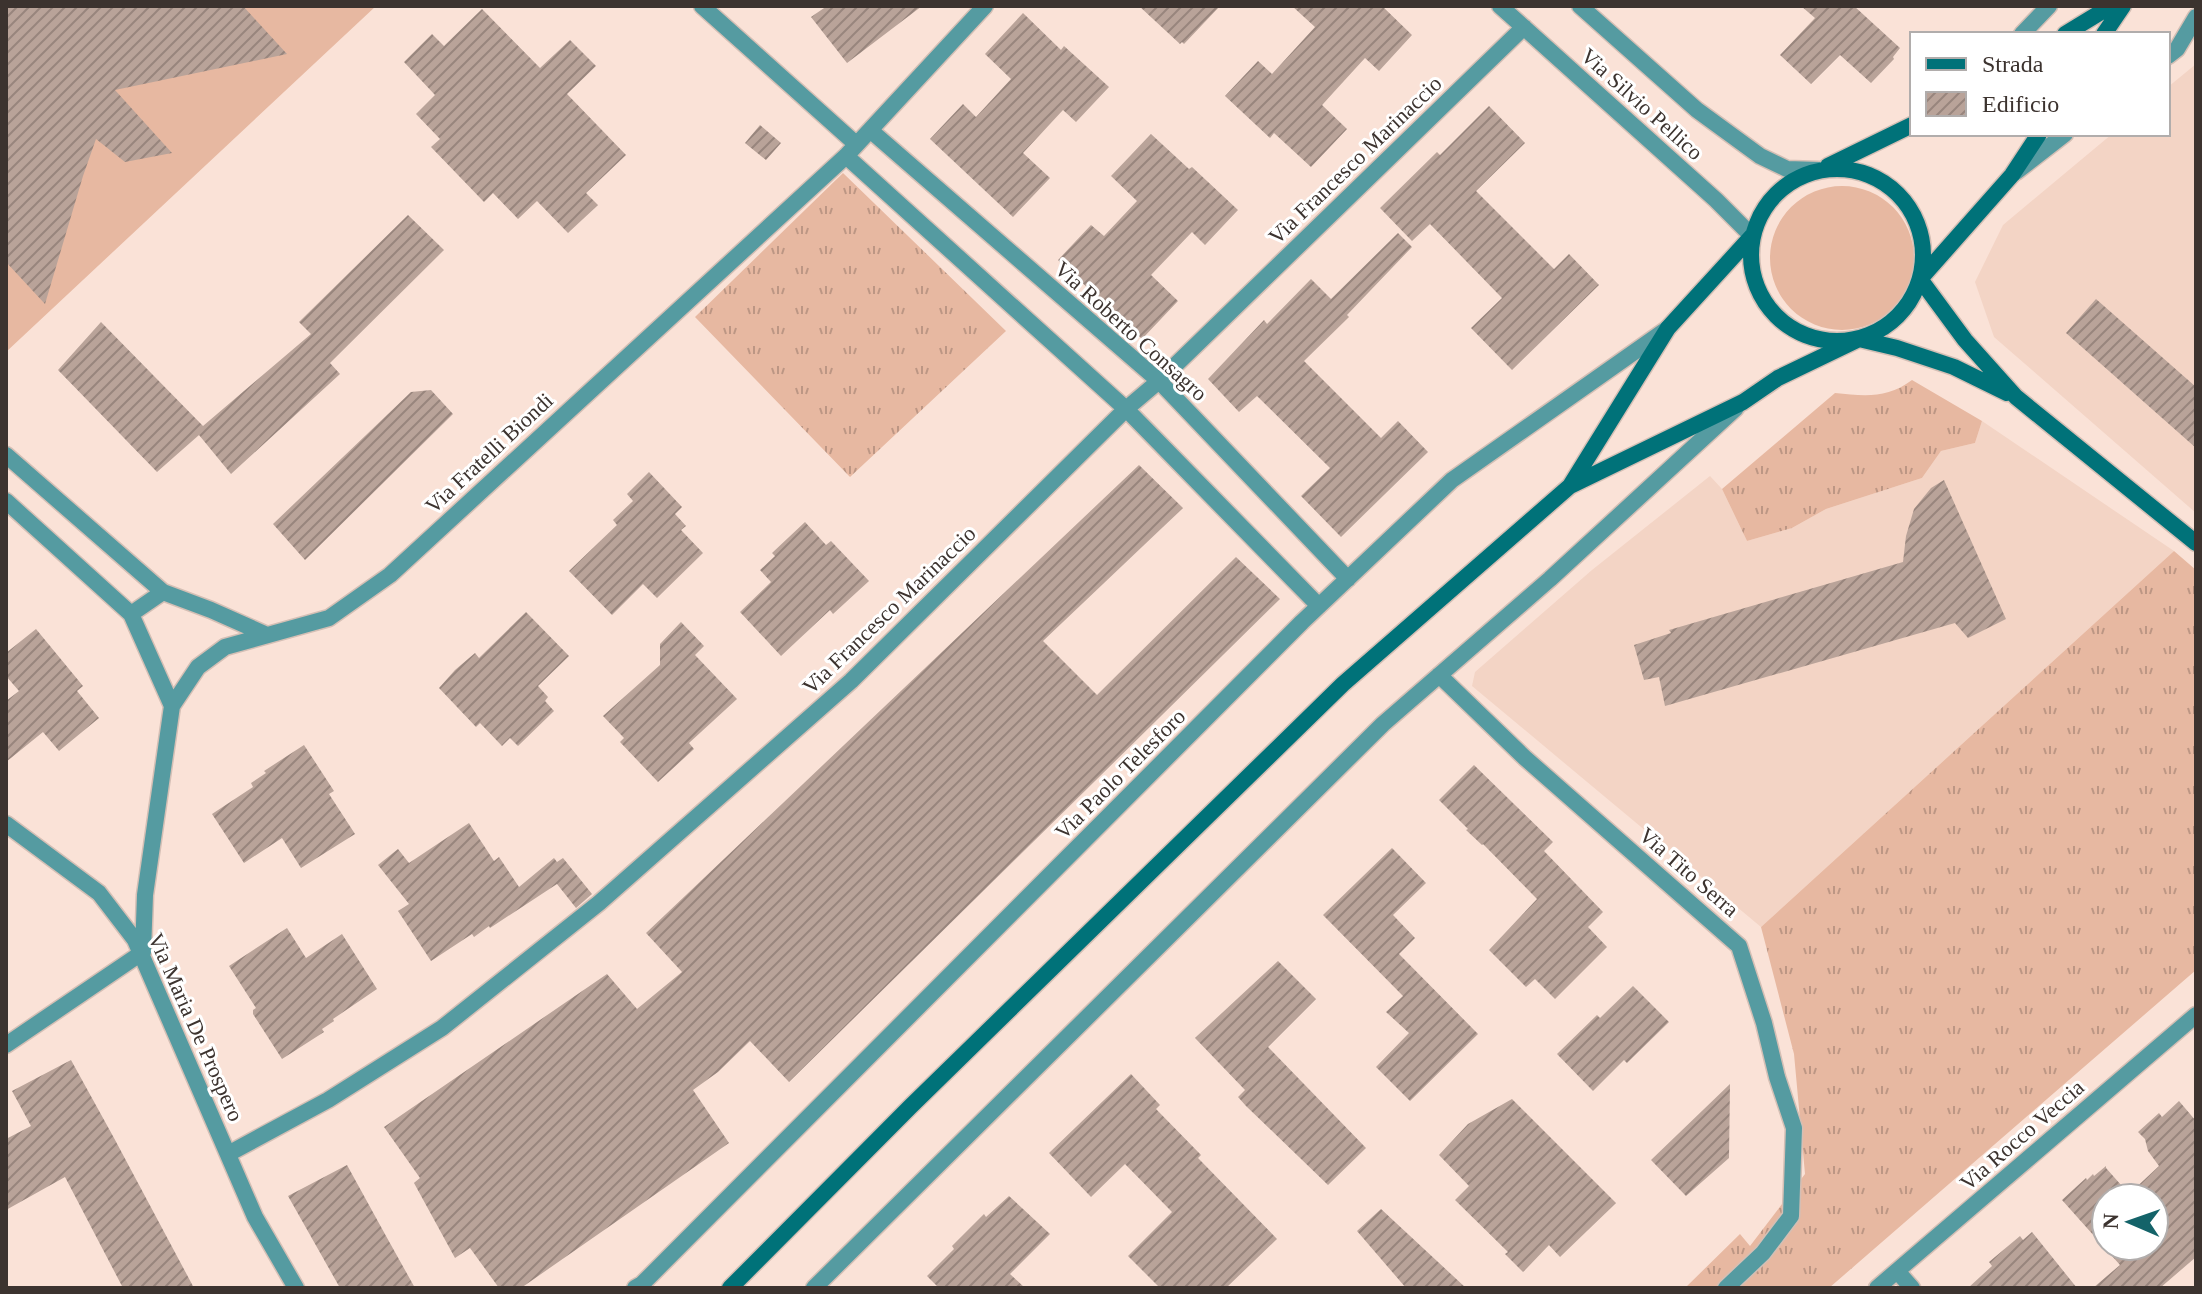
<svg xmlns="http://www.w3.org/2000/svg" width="2202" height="1294" font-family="Georgia,serif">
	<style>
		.built { fill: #f3d4c5 }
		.grass { fill: url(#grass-tufts) }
		.garden { fill: #e7b8a1 }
		.building { fill: url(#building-hatch); fill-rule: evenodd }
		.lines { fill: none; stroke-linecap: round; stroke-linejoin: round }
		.street-casing { stroke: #d4bfb5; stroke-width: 19 }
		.secondary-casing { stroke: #d4bfb5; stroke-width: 19 }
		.street { stroke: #559ba1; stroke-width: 16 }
		.secondary { stroke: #007279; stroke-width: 16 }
		.labels { text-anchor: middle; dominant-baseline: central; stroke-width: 6; stroke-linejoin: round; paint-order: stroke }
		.street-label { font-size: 22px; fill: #3c332f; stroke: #fff }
	</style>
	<defs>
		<pattern id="grass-tufts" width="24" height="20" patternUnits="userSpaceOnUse" patternTransform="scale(2)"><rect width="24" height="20" fill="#e7b8a1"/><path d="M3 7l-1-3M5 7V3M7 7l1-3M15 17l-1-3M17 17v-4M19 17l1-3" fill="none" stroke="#bc9684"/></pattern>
		<pattern id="building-hatch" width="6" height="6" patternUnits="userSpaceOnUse" patternTransform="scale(2)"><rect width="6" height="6" fill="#b9a399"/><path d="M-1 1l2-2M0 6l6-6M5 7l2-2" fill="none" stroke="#98857d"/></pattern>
	</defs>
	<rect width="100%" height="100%" fill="#fae2d7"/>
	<path class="built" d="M2196,64V513L1994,337L1975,282L2003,225L2112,134H2168V87Z
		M1982,421L2174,551L1761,927L1472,686L1475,672L1592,570L1710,476L1722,489L1747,541L1792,528L1826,509L1922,478L1941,451L1975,443Z"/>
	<path class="grass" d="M843,173L1006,331L850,477L695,317Z
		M1912,380L1982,421L1975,443L1941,451L1922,478L1826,509L1792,528L1747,541L1722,489L1835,393C1864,396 1887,399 1912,380Z
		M2174,551L2196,570V970L1829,1288H1685L1740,1234L1750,1246L1805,1174L1794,1054L1761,927Z"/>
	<path class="garden" d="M6,6H376L6,352Z
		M1770 258a72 72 0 1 1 144 0a72 72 0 1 1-144 0Z"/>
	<path class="building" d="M6,6H243L287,54L115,90L172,153L125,162L96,139L83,176L45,304L6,262Z
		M827,6H922L847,63L811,17Z
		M1139,6H1220L1184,44L1182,42L1180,44Z
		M1292,6H1382L1412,35L1379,71L1365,58L1322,105L1347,129L1311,167L1274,133L1270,138L1225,96L1258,61L1272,74L1315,27Z
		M1801,6H1854L1900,48L1893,57L1894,59L1871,83L1840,55L1811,84L1780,55L1815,18Z
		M482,9L540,68L570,40L596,66L567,94L626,155L586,193L598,205L568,233L537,201L518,219L493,193L484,202L431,147L440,139L416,114L435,95L404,62L432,34L444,46Z
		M1023,13L1061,50L1064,46L1109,87L1076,122L1063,110L1023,153L1050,178L1013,217L930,139L963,104L976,117L1011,79L985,54Z
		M1489,106L1525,143L1476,191L1554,269L1569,254L1599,285L1512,370L1471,328L1502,298L1430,224L1412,241L1380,208L1437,152L1440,155Z
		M760,125L781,143L766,160L745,143Z
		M1151,134L1189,169L1192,167L1238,210L1205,245L1192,232L1151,275L1178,301L1142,339L1058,260L1091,225L1104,236L1137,201L1111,176Z
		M408,215L444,250L330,363L340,374L231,474L199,435L157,472L58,370L101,322L203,426L311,334L299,322Z
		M1398,233L1412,247L1347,315L1349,317L1304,361L1381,438L1398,421L1428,452L1341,537L1301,496L1330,468L1257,396L1239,412L1208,379L1264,320L1267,324L1311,279L1331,299Z
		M2096,299L2196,387V448L2066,333Z
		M431,390L453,414L305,560L273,524L411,392Z
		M1139,465L1183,508L1043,641L1097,695L1236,557L1280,599L789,1082L750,1041L718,1072L693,1090L729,1143L521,1288H499L470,1248L455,1258L414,1183L420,1178L384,1127L607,974L637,1009L682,972L646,933Z
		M649,472L682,507L675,514L686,526L681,530L703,553L657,598L643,584L612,615L569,571L617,525L613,520L633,501L627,494Z
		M1944,480L2006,619L1968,638L1955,623L1665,706L1659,677L1644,680L1634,645L1671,633L1669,630L1903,562L1906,536L1914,509L1931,488Z
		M805,522L826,545L831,541L869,581L833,614L830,610L781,656L740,612L771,582L760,570L775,556L772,553Z
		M526,612L569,656L538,686L548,697L545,701L554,711L518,746L510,738L502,746L480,723L476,727L439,688L455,670L475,653L479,658Z
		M681,622L704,646L695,655L737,699L689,743L694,749L658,782L620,742L624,738L603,716L660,665V644Z
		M36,629L83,686L77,691L99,718L59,751L43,732L6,762V701L19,691L6,676V653Z
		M304,745L334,791L329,794L355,834L301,868L282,838L244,863L212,814L253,787L251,783L266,773L264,771Z
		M1474,765L1553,842L1544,851L1603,912L1588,927L1607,947L1555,999L1535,979L1526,987L1489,950L1537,899L1483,844L1482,845L1466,830L1468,829L1439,800Z
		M469,823L494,861L499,857L519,887L554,858L557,862L563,858L592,894L576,908L557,884L490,928L489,926L474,937L472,934L431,961L398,911L409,904L378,865L398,849L409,863Z
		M1392,848L1426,883L1393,915L1415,938L1399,954L1478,1034L1410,1101L1376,1067L1409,1033L1386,1012L1403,996L1323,915Z
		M287,928L306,958L342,934L377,989L333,1019L334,1021L322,1029L324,1032L282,1059L253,1014V1010L256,1008L229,966Z
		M1278,961L1316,999L1268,1047L1366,1148L1328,1185L1246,1106L1238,1097L1245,1090L1195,1038Z
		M1633,986L1669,1022L1627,1063L1624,1060L1593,1091L1557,1054L1597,1015L1600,1018Z
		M71,1060L114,1138L194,1288H123L65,1177L6,1210V1139L31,1126L12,1091Z
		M1131,1074L1160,1105L1156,1109L1201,1155L1198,1158L1277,1239L1226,1288H1160L1128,1256L1172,1212L1125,1164L1091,1197L1049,1153Z
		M1730,1084L1729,1158L1686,1196L1651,1160Z
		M1512,1099L1616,1203L1560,1257L1549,1245L1523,1272L1505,1254L1508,1252L1455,1200L1469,1186L1439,1155L1468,1124Z
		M2179,1101L2196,1121V1257L2160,1288H2093L2120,1265L2062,1200L2086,1178L2087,1180L2093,1174L2094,1176L2106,1166V1168L2129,1194L2159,1166L2148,1151L2145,1139L2138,1132L2159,1113L2162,1117ZM2106,1198H2154V1246H2106Z
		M347,1165L386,1236L415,1288H340L288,1196Z
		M1009,1196L1050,1234L1010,1274L1025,1288H939L927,1276L954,1249L952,1246L984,1214L986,1217Z
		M1381,1209L1466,1288H1406L1357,1231Z
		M2032,1232L2077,1288H1968L1992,1266L1989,1262L2020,1236L2023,1240Z"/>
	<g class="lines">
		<g class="street-casing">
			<path id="street" d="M702,6L856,144
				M1500,6L1716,200L1752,236
				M1580,6L1697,110L1760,156L1787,169L1819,170
				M2022,34L2049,6
				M2168,56L2177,49L2196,17
				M870,130L1159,381L1348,579
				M846,156L1126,409L1319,606
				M2016,172L2065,134
				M6,455L163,592L211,610L267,635
				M6,501L131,614L172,706
				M131,614L163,592
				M1439,675L1525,758L1739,946L1764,1023L1777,1077L1794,1128L1791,1216L1763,1253L1726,1288
				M6,824L99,893L135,940L255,1217L296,1288
				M6,1045L143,952L145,895L172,706L198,667L225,647L329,618L390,575L846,156L985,6
				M228,1154L328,1100L442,1028L599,903L851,681L1126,409L1159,381L1524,27
				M1897,1271L1912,1288
				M635,1288L642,1284L1302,622L1452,480L1667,329
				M814,1288L1383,724L1550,579L1736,408
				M1877,1288L2196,1015"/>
		</g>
		<g class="secondary-casing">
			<path id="secondary" d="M2065,34L2111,6
				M2104,34L2123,6
				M1828,166L1912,125
				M1751 255a86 86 0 1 1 172 0a86 86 0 1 1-172 0Z
				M1921,278L2012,175L2039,134
				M1920,279L1965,340L2016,397L2196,543
				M1859,339L1897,348L1954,367L2007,393
				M1570,486L1668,328L1752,236
				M730,1288L911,1106L1343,684L1570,486L1743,402L1778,378L1859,339"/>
		</g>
		<use href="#street" class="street"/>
		<use href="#secondary" class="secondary"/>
	</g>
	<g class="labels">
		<g class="street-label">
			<text transform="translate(1642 104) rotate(42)">Via Silvio Pellico</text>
			<text transform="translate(1355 160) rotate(-44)">Via Francesco Marinaccio</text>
			<text transform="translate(1131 331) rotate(42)">Via Roberto Consagro</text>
			<text transform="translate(489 453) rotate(-43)">Via Fratelli Biondi</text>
			<text transform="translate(889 610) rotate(-44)">Via Francesco Marinaccio</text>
			<text transform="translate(1120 774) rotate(-45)">Via Paolo Telesforo</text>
			<text transform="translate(1689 872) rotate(41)">Via Tito Serra</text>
			<text transform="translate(196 1027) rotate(66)">Via Maria De Prospero</text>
			<text transform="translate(2022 1135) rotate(-41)">Via Rocco Veccia</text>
		</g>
	</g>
	<rect width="2202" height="1294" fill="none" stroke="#3c332f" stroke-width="16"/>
	<rect x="1910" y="32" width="260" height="104" fill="#ffffff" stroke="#b1adac" stroke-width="2"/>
	<rect x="1926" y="58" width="40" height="12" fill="#007279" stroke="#b1adac" stroke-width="2"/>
	<text x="1982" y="72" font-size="24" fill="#3c332f">Strada</text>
	<rect x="1926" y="92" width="40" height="24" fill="url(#building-hatch)" stroke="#b1adac" stroke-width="2"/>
	<text x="1982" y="112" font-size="24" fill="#3c332f">Edificio</text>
	<g transform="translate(2130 1222) rotate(272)"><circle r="38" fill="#ffffff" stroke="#b1adac" stroke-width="2"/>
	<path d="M0-6L14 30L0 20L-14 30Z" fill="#146369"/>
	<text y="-12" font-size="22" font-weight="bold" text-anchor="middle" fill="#3c332f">N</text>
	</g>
</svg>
